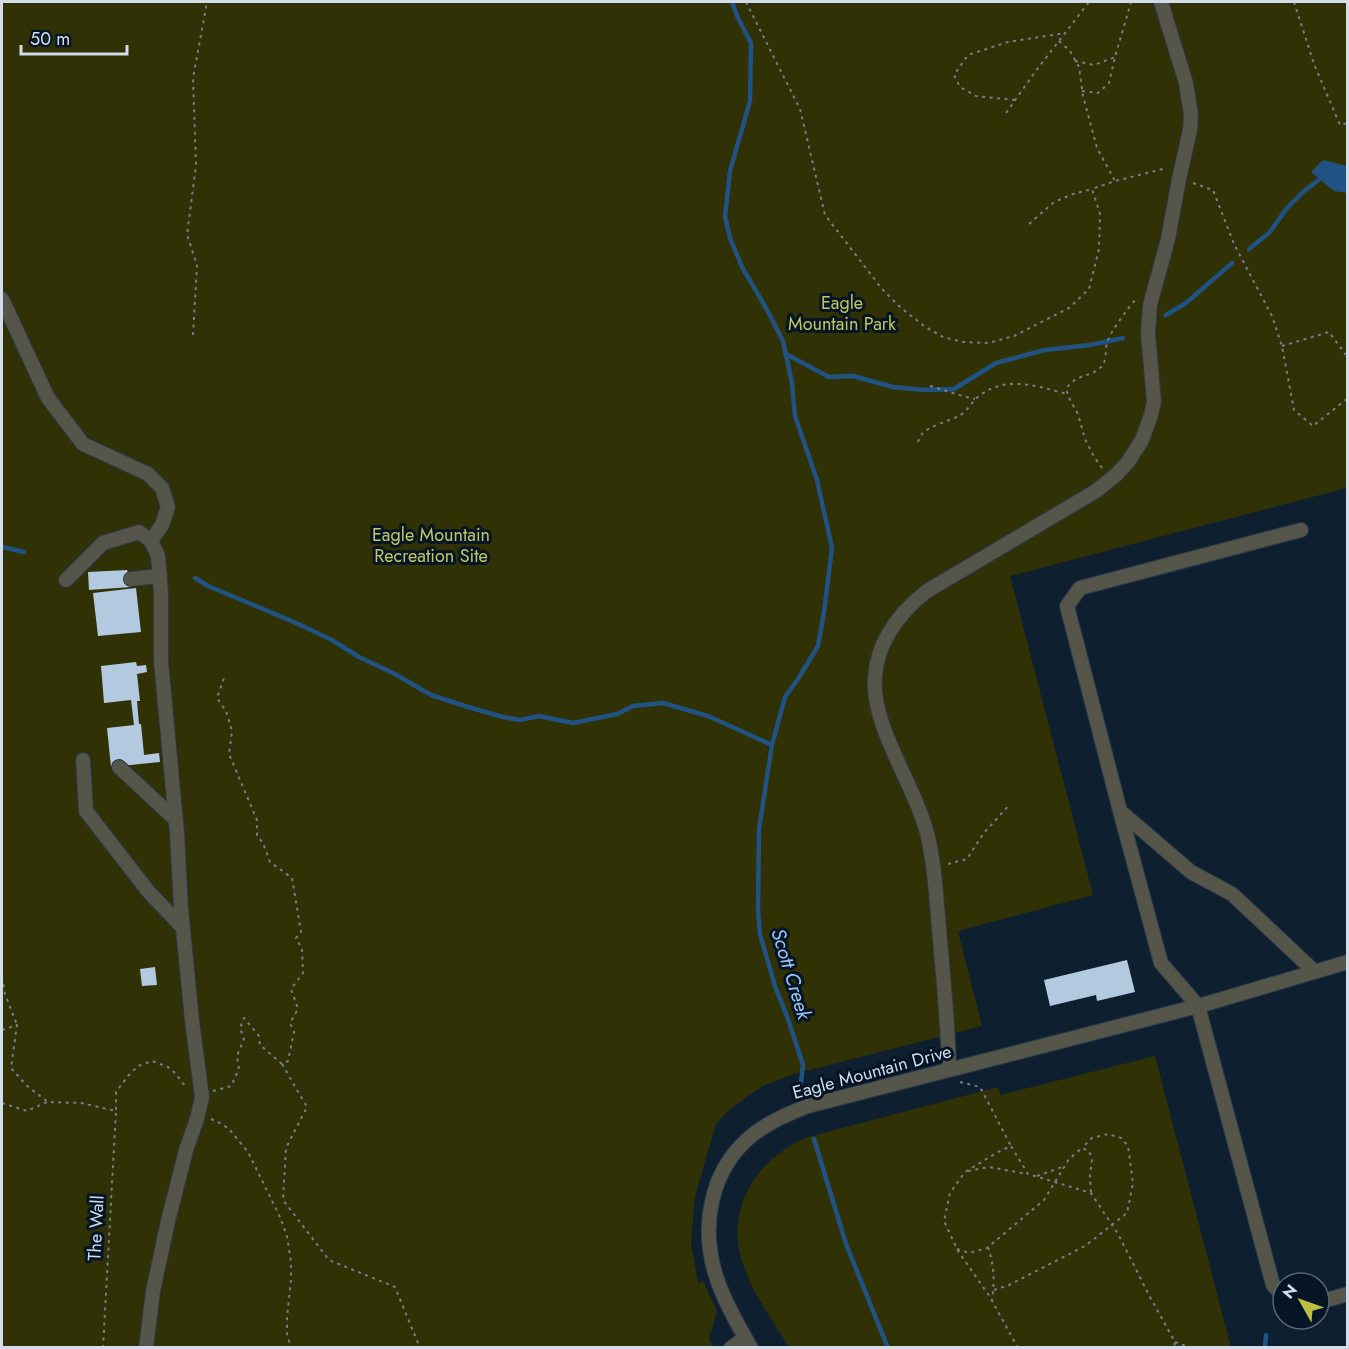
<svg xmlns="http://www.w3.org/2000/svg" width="1349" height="1349" font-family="Jost,sans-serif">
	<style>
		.green { fill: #313106 }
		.water { fill: #205383 }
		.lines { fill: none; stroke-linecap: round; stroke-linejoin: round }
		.stream { stroke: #205383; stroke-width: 4.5 }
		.building { fill: #b3c9e0 }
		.minor-casing { stroke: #293a4a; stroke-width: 16 }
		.path { stroke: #717f8d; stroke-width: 2; stroke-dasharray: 3 4.5; stroke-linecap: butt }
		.minor { stroke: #55554a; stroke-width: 14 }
		.labels { text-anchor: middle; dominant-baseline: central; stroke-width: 6; stroke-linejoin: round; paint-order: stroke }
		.park-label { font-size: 18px; fill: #c4c760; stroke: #051526 }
		.street-label { font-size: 18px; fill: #d2dde9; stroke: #051526 }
		.water-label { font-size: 20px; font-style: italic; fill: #9cc6f1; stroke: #051526 }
	</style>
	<rect width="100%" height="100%" fill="#0e1f30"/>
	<path class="green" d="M2,2H1347V488L1010,576L1093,895L958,931L982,1026L794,1074L765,1085L752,1093L728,1111L716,1124L695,1196L691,1244L698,1283L703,1281L717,1311L709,1339L714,1347L2,1348Z
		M1155,1056L1231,1347H789C774,1323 753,1293 744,1267C722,1211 758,1154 812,1136L998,1087L1000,1095Z"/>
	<path class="water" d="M1323,160L1347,166V193L1334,191L1311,172Z"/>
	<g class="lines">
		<path class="stream" d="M732,2L738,18L751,43L750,101L730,171L725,217L730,238L742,267L766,308L783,341L792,383L795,416L817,480L832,548L824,612L818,646L798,679L785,697L772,745L759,829L758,909L760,934L775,986L788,1019L803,1065L800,1091
			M1249,249L1270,232L1287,208L1304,191L1324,176
			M1166,315L1186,303L1232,263
			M786,354L829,377L853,376L893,387L925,390L954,389L996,363L1045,350L1090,345L1123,338
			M2,547L24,552
			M195,578L208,586L294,622L332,640L359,657L395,674L431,695L468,707L503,717L520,720L539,716L573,723L617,714L633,706L663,703L708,716L772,745
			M814,1139L846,1244L888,1348
			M1265,1348L1266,1335"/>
	</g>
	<path class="building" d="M127,570L131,579V587L89,590L88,572Z
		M136,588L141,632L98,636L93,593Z
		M136,662L137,666L146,665L147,672L137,674L140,701H137L139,724H141L144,755L159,753L160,762L111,767L107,728L134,725L131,700L104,703L101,666Z
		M1127,960L1135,992L1097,1001L1096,995L1050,1006L1044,980Z
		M155,967L157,985L142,986L140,969Z"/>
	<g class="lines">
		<g class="minor-casing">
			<path id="minor" d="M2,299L48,398L83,444L148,474L162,488L168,507L162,525L151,541L158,556L161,593V661L177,833L181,908L192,1021L202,1097L197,1119L186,1150L168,1221L153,1291L146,1348
				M131,579L160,576
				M66,580L103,543L139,532L151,541
				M83,760L86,811L148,891L183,928
				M119,767L176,820
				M1120,811L1191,872L1232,894L1315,972
				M949,1069C948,1022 943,975 939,928C936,897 935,864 927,833C915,785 871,726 875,678C877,642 899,613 927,591L1096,491L1117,474L1128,462L1142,440L1151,415L1154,402L1148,333L1150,305L1168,239L1179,179L1190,130L1191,114L1186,83L1161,2
				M1283,1295L1273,1285L1198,1006L1161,963L1120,811L1067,606L1080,588L1301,530
				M1319,1302L1348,1294
				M731,1348L745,1338
				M751,1348C739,1327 726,1305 718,1282C699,1229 709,1168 755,1133C771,1121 789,1113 808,1106L1202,1005L1348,962"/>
		</g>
		<path class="path" d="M746,2L800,109L825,215L882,289L900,307L924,326L943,337L963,342L988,343L1014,336L1069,308L1089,289L1099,249L1100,214L1092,189L1115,181L1167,168
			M1294,2L1314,64L1340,125L1348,123
			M1059,41L1070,51L1079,67L1083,96L1097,148L1115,181
			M1075,61L1094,65L1115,57
			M1082,91L1098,93L1109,83L1115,57L1131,2
			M1015,100L976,96L960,87L954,75L968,55L1008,42L1065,33
			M1006,113L1035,72L1089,2
			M1193,183L1213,190L1234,244L1272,316L1282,346L1294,410L1313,426L1348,398
			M1029,224L1054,202L1073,194L1092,189
			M193,335L197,265L187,235L196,165L193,78L207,2
			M1282,346L1329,332L1346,355L1348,364
			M930,386C945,390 960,396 975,399
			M918,442C918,441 922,435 922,434C927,427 951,420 959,416C968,411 971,402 979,396C1006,375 1037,386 1067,394
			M1102,468L1093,455L1085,439L1078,414L1069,398L1066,389C1075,374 1093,377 1102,366C1107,360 1105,350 1107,343C1110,332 1128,308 1136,299
			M948,864L967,859L983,834L1009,805
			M2,977L5,994L17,1025
			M2,1030L17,1025L11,1068L27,1086L48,1102L81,1103L116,1111V1092L128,1076L138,1066L152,1061L168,1067L174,1072L186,1087
			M282,1064L307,1107L286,1148L283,1200L329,1260L395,1287L420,1348
			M960,1082L980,1087L1011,1146
			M213,1091L231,1086L239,1069L237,1056L244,1039L240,1028L244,1018L259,1036L260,1045L282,1064L288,1061L294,1032L290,1023L298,1009L291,989L303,973L302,949L296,938L301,932L292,878L270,862L263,843L257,836V820L229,754L232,731L226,711L217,698L224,678
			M2,1103L27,1111L47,1102
			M211,1119L220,1123L229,1129L248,1152L280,1217L287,1236L291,1262V1280L287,1317V1334L291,1348
			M968,1171L989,1167L1027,1174
			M1037,1176L1065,1166
			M988,1247C994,1265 995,1281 992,1300
			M957,1249L969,1253L987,1248L1044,1200L1069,1159L1082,1148L1089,1151L1092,1159L1090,1176L1091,1193
			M994,1290L1009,1285L1085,1246L1127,1213L1133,1183L1128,1146L1121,1138L1108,1134L1092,1138L1082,1148
			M1175,1342L1191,1348
			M2,1347V1348
			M103,1348L116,1111
			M1018,1348L990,1297L958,1251L944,1221L950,1193L965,1172L998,1152L1011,1146L1028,1174L1091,1193L1118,1234L1150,1297L1175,1342L1174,1348"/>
		<use href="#minor" class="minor"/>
	</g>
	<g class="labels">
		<g class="park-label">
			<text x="842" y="303">Eagle<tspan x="842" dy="21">Mountain Park</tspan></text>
			<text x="431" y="535">Eagle Mountain<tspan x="431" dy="21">Recreation Site</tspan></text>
		</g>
		<g class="street-label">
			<text transform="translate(872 1072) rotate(-15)">Eagle Mountain Drive</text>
			<text transform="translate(96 1228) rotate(-87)">The Wall</text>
		</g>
		<g class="water-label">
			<text transform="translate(791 974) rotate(73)">Scott Creek</text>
		</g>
	</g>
	<rect width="1349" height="1349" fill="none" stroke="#d2dde9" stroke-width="6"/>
	<g transform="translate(1301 1301) rotate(310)"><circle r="28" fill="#051526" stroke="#576574" stroke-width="1.5"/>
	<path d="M0-4.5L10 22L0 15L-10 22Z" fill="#bdbf43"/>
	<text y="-9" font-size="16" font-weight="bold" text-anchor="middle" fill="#d2dde9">N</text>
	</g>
	<path d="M21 45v9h106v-9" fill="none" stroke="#d2dde9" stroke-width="3"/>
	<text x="30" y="45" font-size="18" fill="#d2dde9" stroke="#051526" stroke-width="4.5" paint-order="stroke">50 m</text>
</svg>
